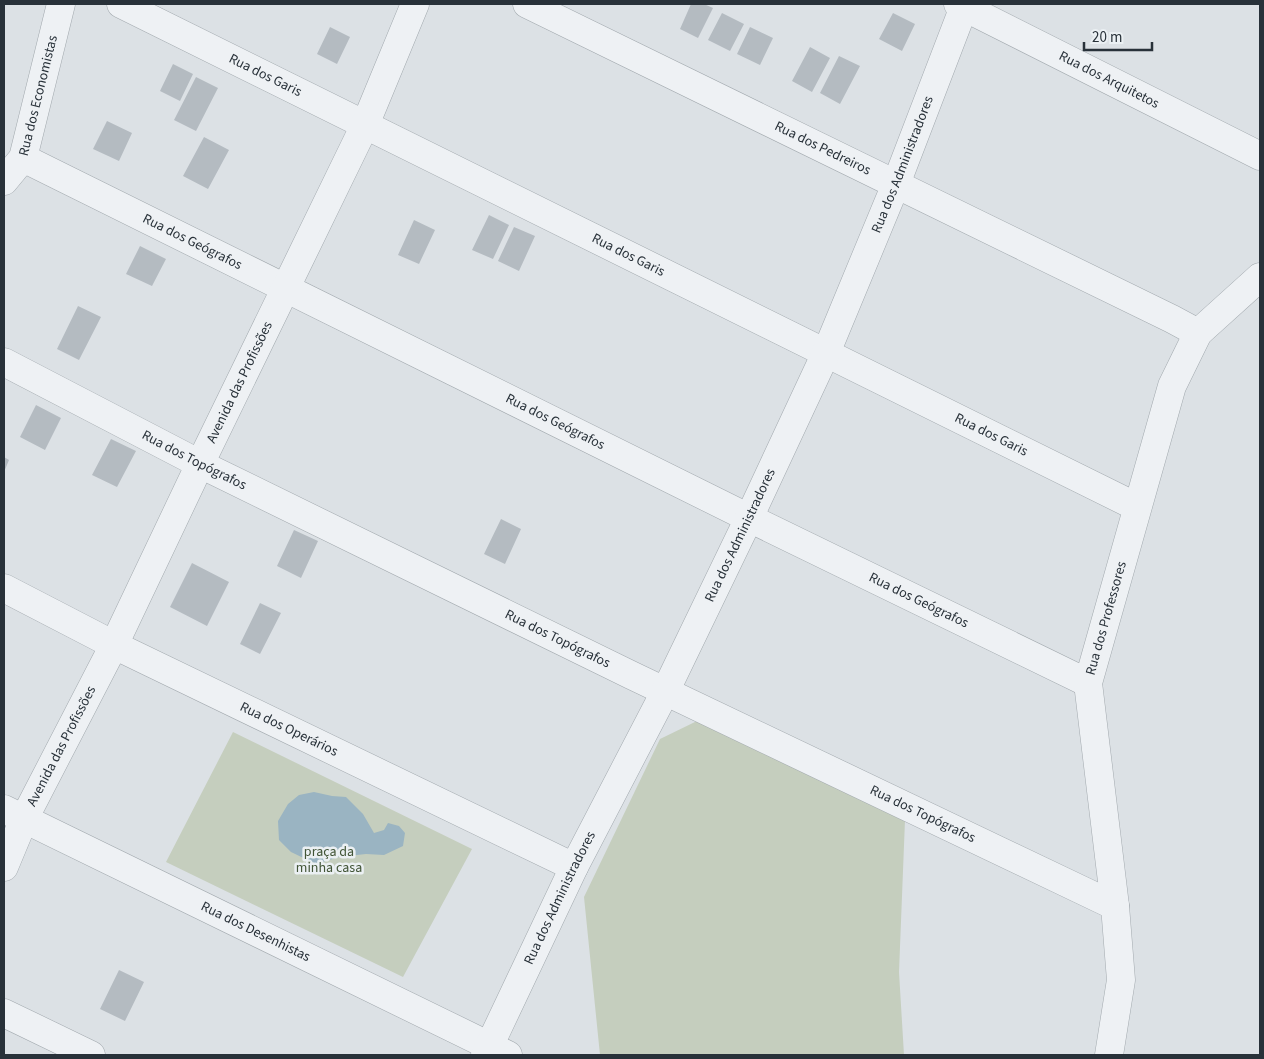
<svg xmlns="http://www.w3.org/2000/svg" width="1264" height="1059" font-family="'Source Sans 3',sans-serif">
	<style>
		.green { fill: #c5cebe }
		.water { fill: #9ab4c2 }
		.building { fill: #b4bbc1 }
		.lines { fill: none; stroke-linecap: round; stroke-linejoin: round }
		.minor-casing { stroke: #a2a9ae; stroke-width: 29 }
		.minor { stroke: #eef1f4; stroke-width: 28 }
		.labels { text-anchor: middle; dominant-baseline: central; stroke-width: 5; stroke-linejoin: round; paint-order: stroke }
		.street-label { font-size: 14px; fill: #283139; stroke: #ebf0f3 }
		.park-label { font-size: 14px; fill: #415436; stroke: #ebf0f3 }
	</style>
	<rect width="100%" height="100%" fill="#dce1e5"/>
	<path class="green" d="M697,721L905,820L899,972L904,1055H600L584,897L660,739Z
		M233,732L472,849L403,977L166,862Z"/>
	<path class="water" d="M314,792L332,796L346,797L363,814L374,833L384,830L388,823L399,826L405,833L403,846L384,855L366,854L339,857L316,864L291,852L279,840L278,821L288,804L299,795Z"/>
	<path class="building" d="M691,4H704L713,8L698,38L680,29Z
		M722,13L744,24L730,51L708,40Z
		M893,13L915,24L902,51L879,39Z
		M330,27L350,37L337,64L317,54Z
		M750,27L773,38L760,65L737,54Z
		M810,47L830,58L812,92L792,81Z
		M839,56L860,66L840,104L820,93Z
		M173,64L193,74L180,101L160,91Z
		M196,77L218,88L196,131L174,120Z
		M107,121L132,133L119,161L93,149Z
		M204,137L229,150L208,189L183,176Z
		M489,215L509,225L493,259L472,250Z
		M414,220L435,230L419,264L398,255Z
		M514,227L535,236L519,271L498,261Z
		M140,246L166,259L152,286L126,274Z
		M78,306L101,317L79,360L57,349Z
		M36,405L61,418L45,450L20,437Z
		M111,439L136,451L117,487L92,475Z
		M4,457L9,460L4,472Z
		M501,519L521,529L505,564L484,554Z
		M294,530L318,541L301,578L277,566Z
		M192,563L229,582L207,626L170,607Z
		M260,603L281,613L260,654L240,644Z
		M119,970L144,982L125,1021L100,1009Z"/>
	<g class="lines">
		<g class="minor-casing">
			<g id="minor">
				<path id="s1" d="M121,4L1137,507"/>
				<path id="s2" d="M527,4L1172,319L1198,333"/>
				<path id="s3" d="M958,4L1260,156"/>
				<path id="s4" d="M23,158L749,518L1088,683"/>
				<path id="s5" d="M4,181L23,158L61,4"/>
				<path id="s6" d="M4,362L200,464L631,675L1115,906"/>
				<path id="s7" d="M4,588L114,645L574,867"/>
				<path id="s8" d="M4,809L508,1055"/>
				<path id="s9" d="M4,867L24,819L114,645L200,464L365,125L415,4"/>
				<path d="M4,1013L91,1055"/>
				<path id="s10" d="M485,1055L574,867L665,692L749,518L826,353L896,184L965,4"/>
				<path id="s11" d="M1109,1055L1121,980L1115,906L1088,683L1172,386L1198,333L1260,277"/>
			</g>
		</g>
		<use href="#minor" class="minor"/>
	</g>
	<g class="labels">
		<g class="street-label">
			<text stroke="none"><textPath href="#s1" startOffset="161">Rua dos Garis</textPath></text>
			<text stroke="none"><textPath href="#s3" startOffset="169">Rua dos Arquitetos</textPath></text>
			<text stroke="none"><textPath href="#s5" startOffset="94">Rua dos Economistas</textPath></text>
			<text stroke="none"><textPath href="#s2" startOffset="329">Rua dos Pedreiros</textPath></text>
			<text stroke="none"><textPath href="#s10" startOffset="984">Rua dos Administradores</textPath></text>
			<text stroke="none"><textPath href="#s4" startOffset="189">Rua dos Geógrafos</textPath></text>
			<text stroke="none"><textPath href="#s1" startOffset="566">Rua dos Garis</textPath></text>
			<text stroke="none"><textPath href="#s9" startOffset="539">Avenida das Profissões</textPath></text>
			<text stroke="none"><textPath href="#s4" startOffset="594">Rua dos Geógrafos</textPath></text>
			<text stroke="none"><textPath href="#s1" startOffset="971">Rua dos Garis</textPath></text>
			<text stroke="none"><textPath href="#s6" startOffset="214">Rua dos Topógrafos</textPath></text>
			<text stroke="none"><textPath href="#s10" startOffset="579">Rua dos Administradores</textPath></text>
			<text stroke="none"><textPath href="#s4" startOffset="999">Rua dos Geógrafos</textPath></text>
			<text stroke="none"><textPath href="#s11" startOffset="442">Rua dos Professores</textPath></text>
			<text stroke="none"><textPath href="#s6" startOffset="619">Rua dos Topógrafos</textPath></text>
			<text stroke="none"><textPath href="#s7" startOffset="318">Rua dos Operários</textPath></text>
			<text stroke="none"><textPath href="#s9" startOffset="134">Avenida das Profissões</textPath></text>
			<text stroke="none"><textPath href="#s6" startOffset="1024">Rua dos Topógrafos</textPath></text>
			<text stroke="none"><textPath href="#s10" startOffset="174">Rua dos Administradores</textPath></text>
			<text stroke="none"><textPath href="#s8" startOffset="280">Rua dos Desenhistas</textPath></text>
		</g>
		<g class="park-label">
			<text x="329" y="852">praça da<tspan x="329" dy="16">minha casa</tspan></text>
		</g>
	</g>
	<rect width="1264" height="1059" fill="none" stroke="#283139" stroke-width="10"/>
	<path d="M1084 42v8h68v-8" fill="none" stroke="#283139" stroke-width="2.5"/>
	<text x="1092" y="42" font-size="15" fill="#283139" stroke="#ebf0f3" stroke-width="4" paint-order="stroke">20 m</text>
</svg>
